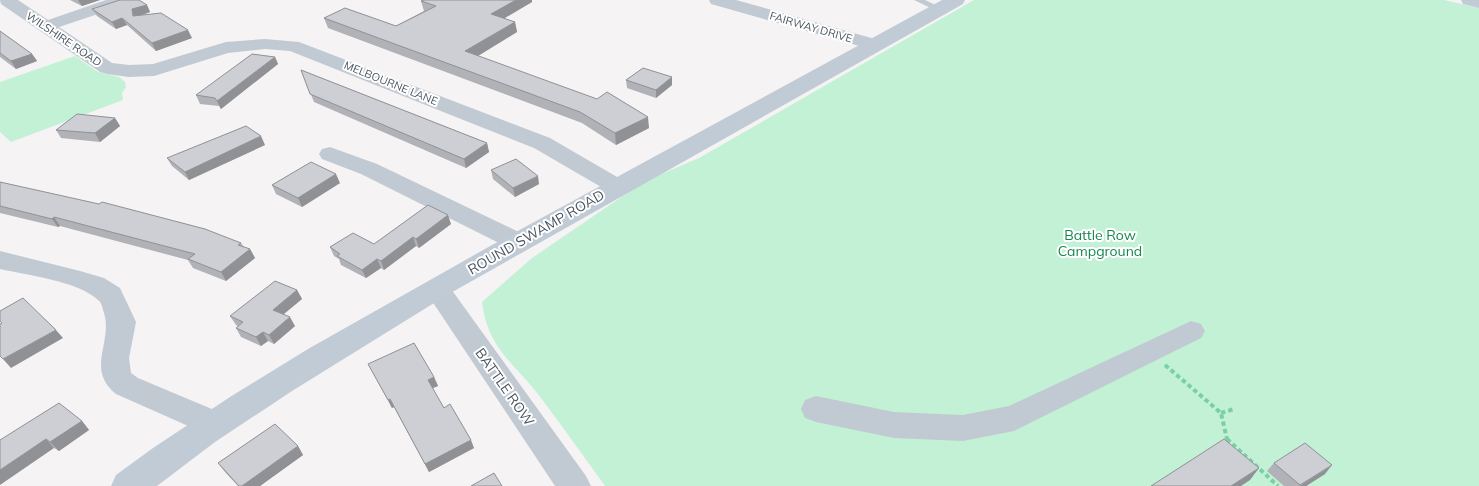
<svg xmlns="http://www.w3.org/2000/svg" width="1479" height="486" font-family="Mulish,sans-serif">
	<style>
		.green { fill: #c3f1d5 }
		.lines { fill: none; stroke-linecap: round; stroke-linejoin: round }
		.path { stroke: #7ad0a6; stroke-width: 4; stroke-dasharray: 4.5 3; stroke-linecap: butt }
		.lane { fill: #c1cad2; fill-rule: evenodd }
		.street { fill: #c1cad2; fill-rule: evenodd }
		.secondary { fill: #c1cbd6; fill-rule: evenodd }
		.wall { fill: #b0b2b7 }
		.shaded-wall { fill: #909195 }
		.building { fill: #cdcfd5; stroke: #909195 }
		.labels { text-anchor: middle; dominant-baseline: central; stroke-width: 4; stroke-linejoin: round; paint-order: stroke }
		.far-street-label { font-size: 11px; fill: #4a5661; stroke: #fff }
		.street-label { font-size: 14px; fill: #4a5661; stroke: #fff }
		.park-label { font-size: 14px; fill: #17864f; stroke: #fff }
	</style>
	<rect width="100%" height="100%" fill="#f5f3f3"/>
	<path class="green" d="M974,0H1444L1479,8V486H605C584,457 563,427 541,398C515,363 488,350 482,302L532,258L645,181L699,158Z
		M75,56L98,72L119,77L125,82L126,87L122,93L123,100L11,142L0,132V82Z"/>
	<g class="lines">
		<path class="path" d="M1165,365L1221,413L1227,439L1224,441
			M1221,413L1234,409
			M1227,439L1278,486"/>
		<path class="lane" d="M914,0H925L944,9L937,11Z"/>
		<path class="street" d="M0,0H18L48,20L106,0H130L128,4L59,27L112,63L129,65L153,64L226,42L265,39L299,42L550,138L624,181L628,186L624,191L616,193L608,191L534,148L290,51L265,49L228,53L154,76L129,77L107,74L100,72L1,4Z
			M709,0H736L882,41L885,45L882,49H870L711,4Z
			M330,147L377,164L525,235L528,241L525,247L516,249L507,247L361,174L322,159L319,154L322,149Z
			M0,251L80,271L104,278L120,288L136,322L129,358L131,373L138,378L226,415L231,424L226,433L215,437L204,433L116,394C84,368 115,341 103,310C102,306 101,302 98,300C78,281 27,275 0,269Z
			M437,280L446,282L586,476L591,486H555L424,289L428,282Z
			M1191,321L1201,324L1205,331L1201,338L1014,431L963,441L894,438L816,422L805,418L801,409L805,400L816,396L894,412L963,415L1009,406Z"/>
		<path class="secondary" d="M942,0H965L963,4L447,295L292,391L215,442L157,486H111L116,475L153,448L230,397L308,349L492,245Z
			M1461,0H1479V8L1463,4Z"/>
	</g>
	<path class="wall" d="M70,0H100L82,6Z
		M421,1L532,2L504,18L515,22L517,32L478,56L649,128L616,145L582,123L328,28L324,18L396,26L424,11Z
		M147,5L150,12L142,15L192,38L156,51L127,25L116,29L97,16L92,9Z
		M0,31L32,54L37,61L16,69L0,57Z
		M275,57L278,64L221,109L219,106L200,104L196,95Z
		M301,70L487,143L489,152L466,168L314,102Z
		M672,77V85L656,98L627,88L626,80Z
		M115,118L120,126L100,142L61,138L56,130Z
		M265,145L189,180L172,166L167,158Z
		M491,170L539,184L515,197L493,179Z
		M0,182L241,243L244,247L250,249L255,258L226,281L193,268L188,260L60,226L58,227L0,213Z
		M340,183L302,207L276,194L272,185Z
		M451,224L419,248L416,246L384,270L381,268L366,278L341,265L339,259L334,256L330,247L374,244Z
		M297,290L302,299L283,314L295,326L274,344L268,341L261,346L241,337L236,328L238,326L236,325L230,316Z
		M368,364L434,377L438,386L432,388L444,408L474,448L429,472L394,407L392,408Z
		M82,421L89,430L59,451L54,448L0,440Z
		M298,446L303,455L260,486H238L225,472L218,463Z
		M1274,463L1325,474L1306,486H1284L1267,471Z"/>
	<path class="shaded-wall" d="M78,0H100L82,6Z
		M516,0H532V2L493,25L491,14Z
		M147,5L150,12L136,17L133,16L132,9Z
		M122,18L127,25L116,29L112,22Z
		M515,22L517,32L468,62L465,51Z
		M188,30L192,38L156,51L152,43Z
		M32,54L37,61L16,69L11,61Z
		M275,57L278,64L221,109L217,101Z
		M672,77V85L656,98V90Z
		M648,117L649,128L616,145L615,133Z
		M115,118L120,126L100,142L95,133Z
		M261,136L265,145L189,180L185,172Z
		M487,143L489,152L466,168L464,159Z
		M336,174L340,183L302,207L298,198Z
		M538,176L539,184L515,197L513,188Z
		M448,215L451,224L419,248L416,239Z
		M54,217L60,226L58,227L52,219Z
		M413,237L416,246L384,270L381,261Z
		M250,249L255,258L226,281L221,272Z
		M377,259L381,268L366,278L362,270Z
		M297,290L302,299L278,319L273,310Z
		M290,317L295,326L274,344L269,335Z
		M56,330L63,338L11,368L3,359Z
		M263,332L268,341L261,346L256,337Z
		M434,377L438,386L431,389L428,380Z
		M390,399L394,407L392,408L388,400Z
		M82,421L89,430L59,451L50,442Z
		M46,439L54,448L0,485V470Z
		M471,440L474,448L429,472L425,464Z
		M298,446L303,455L260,486H242Z
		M1332,465L1325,474L1306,486H1300Z
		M1259,468L1250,480L1241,486H1231Z"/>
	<path class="building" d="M120,0H139L147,5L132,9L133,16L161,13L188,30L152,43L122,18L112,22L92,9Z
		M424,0H516L491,14L515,22L465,51L597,99L607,92L648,117L615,133L580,112L324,18L345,8L396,26L436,6L421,1Z
		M0,31L32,54L11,61L0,53Z
		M252,54L275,57L217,101L215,98L196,95Z
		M643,68L672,77L656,90L626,80Z
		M301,70L487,143L464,159L310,94Z
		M77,114L115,118L95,133L56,130Z
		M246,126L261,136L185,172L167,158Z
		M516,159L538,176L513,188L491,170Z
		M311,162L336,174L298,198L272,185Z
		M0,182L99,204L102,202L205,229L241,243L238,245L250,249L221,272L188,259L195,254L54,217L52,219L0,206Z
		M428,205L448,215L416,239L413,237L381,261L377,259L362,270L337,256L340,254L330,247L353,233L374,244Z
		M275,281L297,290L273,310L290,317L269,335L263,332L256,337L236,328L243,322L230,316Z
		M23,298L56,330L3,359L0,356V324L2,323L0,321V311Z
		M414,343L434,377L428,380L444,408L450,404L471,440L425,464L390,399L388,400L368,364Z
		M59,403L82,421L50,442L46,439L0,470V440Z
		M275,424L298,446L242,486H239L218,463Z
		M1224,439L1259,468L1231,486H1151Z
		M1305,443L1332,465L1300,485L1274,463Z
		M494,473L502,486H471Z"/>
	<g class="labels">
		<g class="far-street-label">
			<text transform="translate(811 27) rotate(16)">FAIRWAY DRIVE</text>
			<text transform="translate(64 39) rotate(34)">WILSHIRE ROAD</text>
			<text transform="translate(391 83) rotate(22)">MELBOURNE LANE</text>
		</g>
		<g class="street-label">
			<text transform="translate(536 232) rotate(-30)">ROUND SWAMP ROAD</text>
			<text transform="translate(505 387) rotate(55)">BATTLE ROW</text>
		</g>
		<g class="park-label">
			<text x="1100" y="235">Battle Row<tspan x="1100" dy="16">Campground</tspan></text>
		</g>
	</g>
</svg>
